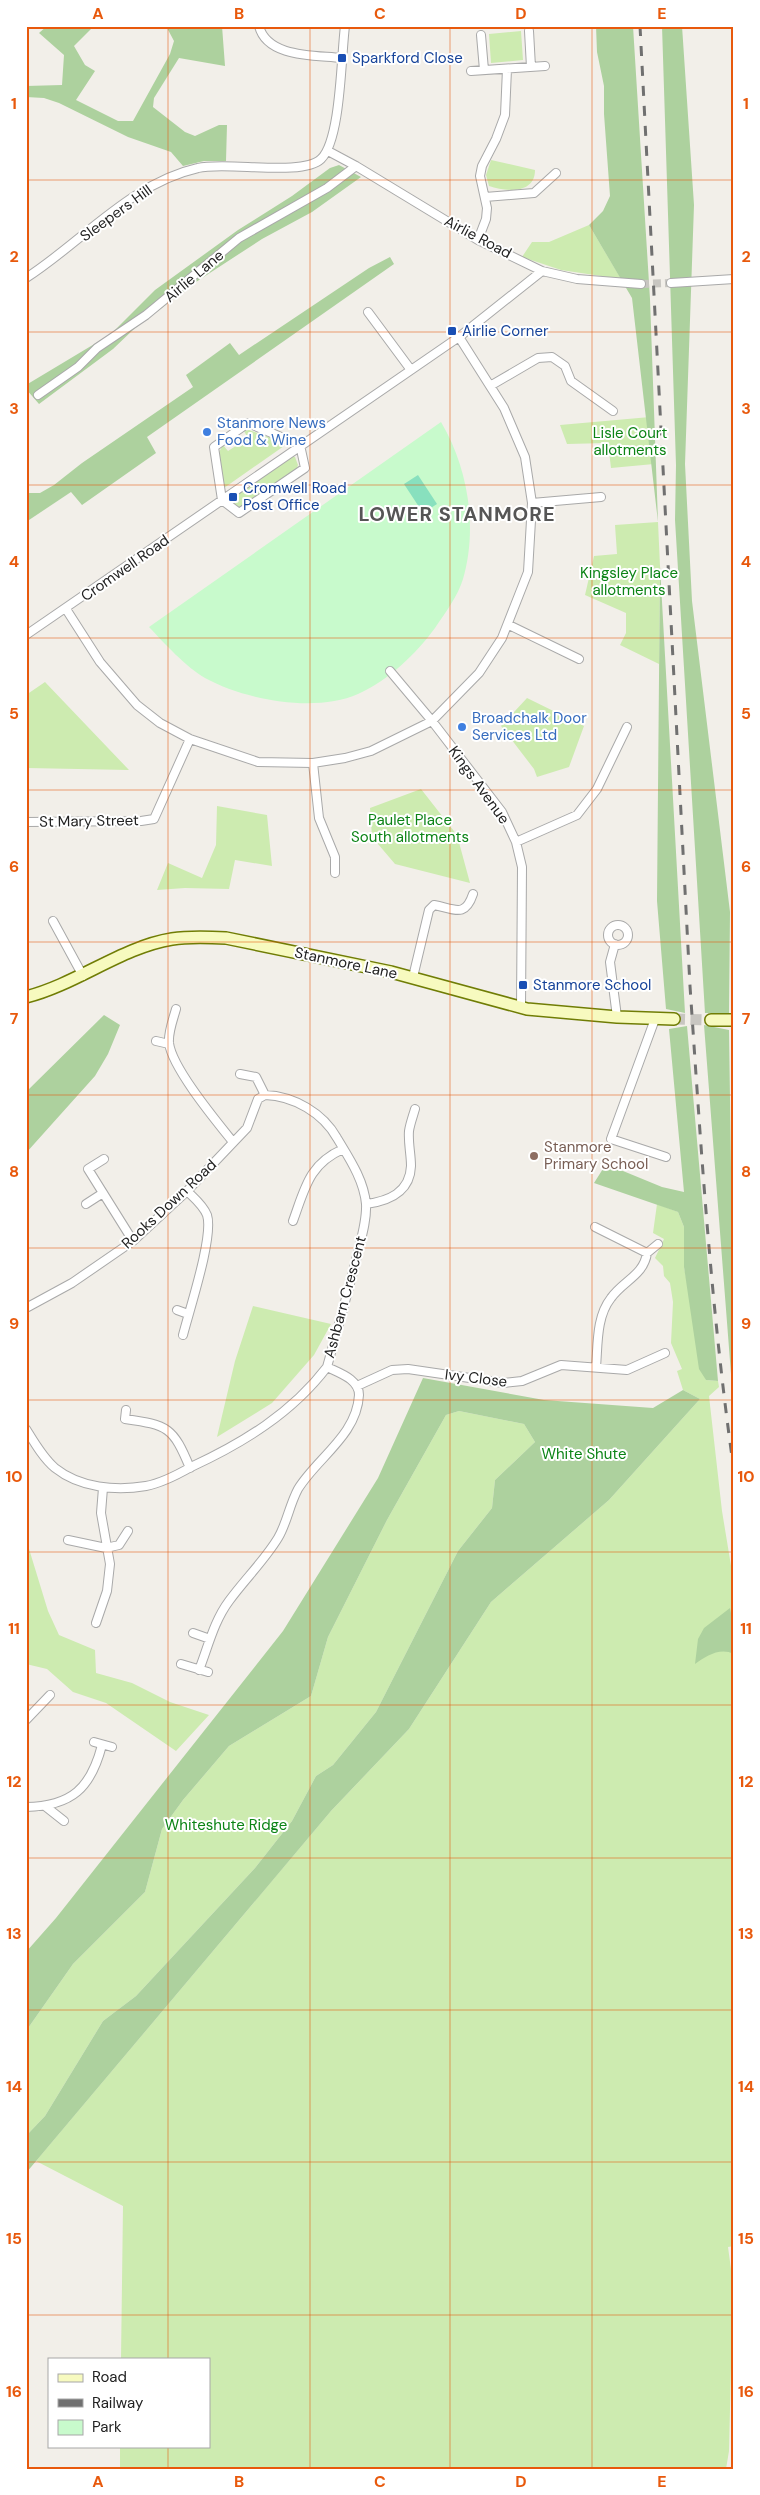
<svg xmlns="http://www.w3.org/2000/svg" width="760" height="2495" font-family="'DM Sans',sans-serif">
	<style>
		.grass { fill: #cdebb0 }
		.forest { fill: #add19e }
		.park { fill: #c8facc }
		.pitch { fill: #88e0be }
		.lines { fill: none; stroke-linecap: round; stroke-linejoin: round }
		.street-tunnel { stroke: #c8c6c1; stroke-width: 8; stroke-dasharray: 8 4; stroke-linecap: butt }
		.secondary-tunnel { stroke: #c8c6c1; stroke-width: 11; stroke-dasharray: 11 5.5; stroke-linecap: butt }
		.street-casing { stroke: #a9a9a9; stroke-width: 10 }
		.secondary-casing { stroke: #707d05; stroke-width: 14 }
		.street { stroke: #fff; stroke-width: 8 }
		.secondary { stroke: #f7fabf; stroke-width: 11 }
		.rail { stroke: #707070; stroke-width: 3; stroke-dasharray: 10 10; stroke-linecap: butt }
		.grid { fill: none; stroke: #e8590c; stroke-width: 1; stroke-opacity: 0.55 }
		.transit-dot { fill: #1a4fb4; stroke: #fff; stroke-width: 2 }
		.shop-dot { fill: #3f7fe0; stroke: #fff; stroke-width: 2 }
		.education-dot { fill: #8d6e63; stroke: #fff; stroke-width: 2 }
		.labels { text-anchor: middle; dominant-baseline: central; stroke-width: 4; stroke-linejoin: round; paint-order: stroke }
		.transit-label { font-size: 15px; fill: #164399; stroke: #fff; text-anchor: start }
		.street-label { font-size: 15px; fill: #222; stroke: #fff }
		.shop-label { font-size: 15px; fill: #366cbe; stroke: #fff; text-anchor: start }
		.park-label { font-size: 15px; fill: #0c8416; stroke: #fff }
		.education-label { font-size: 15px; fill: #785e54; stroke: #fff; text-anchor: start }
		.district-label { font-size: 20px; font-weight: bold; letter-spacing: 1px; fill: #555; stroke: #fff }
		.neatline { fill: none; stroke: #e8590c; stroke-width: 2 }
		.grid-label { font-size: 16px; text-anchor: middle; font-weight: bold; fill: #e8590c }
	</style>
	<rect width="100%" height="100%" fill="#f2efe9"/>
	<path class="grass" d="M521,31L523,60L491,63L489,34Z
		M491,160L535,170C535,194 507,192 489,186L486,175Z
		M589,225L621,279L561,270L522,257L532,242H549Z
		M650,417L654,464L611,468L608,443L567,444L560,425Z
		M249,430L283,442L284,446L224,488L218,454L223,445L228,451L248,438L244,431Z
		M291,456L295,457L298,465L296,471L240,509L230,502V497Z
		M658,522L660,566L659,664L620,645L626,633V613L585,595L594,556L617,554L615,525Z
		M45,682L129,770L27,768L26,695Z
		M527,698L584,726L569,767L537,777L534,769L501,726Z
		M421,789L457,835L470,883L395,864L372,837L370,808Z
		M217,806L267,815L272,866L235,860L229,889L185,888L157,890L168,863L202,878L216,845Z
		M657,1204L678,1212L684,1227V1267L706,1380L718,1381L719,1387L709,1396L722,1511L734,1584V2246L728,2247L733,2284L729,2451L726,2469H120V2446H209V2359H121L123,2206L36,2161L331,1811L409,1729L491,1602L609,1500L700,1399L683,1390L677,1371L682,1369L671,1343L673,1302L670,1283L664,1276L663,1266L655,1258L664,1239L653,1233Z
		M253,1306L331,1324L314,1355L272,1403L217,1437L235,1361Z
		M459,1411L524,1424L535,1442L495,1480L492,1508L458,1551L376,1712L333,1765L316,1776L292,1821L255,1868L136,1996L103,2021L45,2116L26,2136V2031L73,1964L145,1892L162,1829L183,1800L229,1746L311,1696L328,1637L387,1520L446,1415Z
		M26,1539L48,1611L59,1635L95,1650L96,1673L132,1683L170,1702L209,1715L176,1751L106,1703L73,1692L47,1669L26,1664Z"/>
	<path class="forest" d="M47,26H94L74,46L85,65L95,71L76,100L118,121H133L170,54L174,41L166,26H222L225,66L179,58L154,98L153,107L185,132L195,136L219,125H227L226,161H204L183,166L171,152L128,137L59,103L44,98L26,97V86L62,85L64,55L39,33Z
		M596,26H633L650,299L658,522L632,298L589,225L603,211L610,196L604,114V86L597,52Z
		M662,26H682L694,205L685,464L692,601L730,912L729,1013H705L675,520L676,465Z
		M339,165L361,177L312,212L262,239L196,282L135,328L113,349L39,404L26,389V385L111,334L155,290L238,230L292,196L330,168Z
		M390,257L394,264L147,437L156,453L82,505L71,492L26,522V493H40L54,485L82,463L193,387L186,375L230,343L239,355L369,268Z
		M660,566L685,1013L666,1009L657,901Z
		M104,1015L120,1025L108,1054L95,1076L26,1153V1092Z
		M704,1025L729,1030L734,1373L731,1374Z
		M687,1026L718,1381L706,1380L699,1369L684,1267V1227L678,1212L594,1183L606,1164L662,1187L684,1192L669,1029Z
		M423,1378L544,1400L653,1408L683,1390L700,1399L609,1500L491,1602L409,1729L331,1811L26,2173V2136L45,2116L103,2021L136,1996L255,1868L292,1821L316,1776L333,1765L376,1712L458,1551L492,1508L495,1480L535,1442L524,1424L459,1411L446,1415L387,1520L328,1637L311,1696L229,1746L183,1800L162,1829L145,1892L73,1964L26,2031V1952L56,1918L283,1631L378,1478Z
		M730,1608L734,1629V1654C720,1647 706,1656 695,1664L698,1639L704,1628Z"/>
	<path class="park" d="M441,422C468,467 478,528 463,579C458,596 445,613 435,628C416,654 389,680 358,694C315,713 245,700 205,678C186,667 164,643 149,627Z"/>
	<path class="pitch" d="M418,475L437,504L423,513L404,484Z"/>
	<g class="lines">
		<path class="street-tunnel" d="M641,284L671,283"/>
		<path class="secondary-tunnel" d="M674,1019L711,1020"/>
		<g class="street-casing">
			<path id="street" d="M259,26C267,58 316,55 341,58
				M529,31L531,67
				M481,35L484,70
				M471,71L545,66
				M328,151L356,166L478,240L542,271L577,279L641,284
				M485,197L534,193L556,173
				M478,240L486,219L487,208L480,176L482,166L496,139L505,115L507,69
				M26,278C82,242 131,183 198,168C226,161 302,177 321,159C341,140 341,56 345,26
				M671,283L734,279
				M368,312L411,370
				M490,386L538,358L552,357L565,366L571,381L613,411
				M38,395L78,367L97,348L146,315L239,238L327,188L356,166
				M248,423L300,445L305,468L239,513L222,500L214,447Z
				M532,503L601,497
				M66,609L100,662L137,705L160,723L190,739L258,762L313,763L345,758L371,751L432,721L479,673L502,638L528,572L532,503L525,457L504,408L459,337
				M509,625L579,659
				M26,635L459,337L542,271
				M390,671L432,721L502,812L516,842L522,867L521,1008
				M313,763L319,818L335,857V873
				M26,822L141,821L154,819L190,739
				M516,842L577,815L597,789L627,727
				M53,921L83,976
				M608 935a10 10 0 1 1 20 0a10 10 0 1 1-20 0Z
				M615,944L610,962L617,1017
				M413,977L429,910L434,905C455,909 465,918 473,894
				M176,1009C173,1020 168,1032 169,1043C172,1068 217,1122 233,1142
				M655,1019L611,1139L666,1157
				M156,1041L169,1044
				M240,1074L256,1077L265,1095
				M104,1159L88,1169L133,1241
				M86,1204L103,1193
				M366,1204C388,1201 410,1193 411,1166C411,1154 408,1143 409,1131C410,1124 413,1116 415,1109
				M293,1221C305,1188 309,1164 343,1149
				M595,1227L647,1253
				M26,1308L72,1283L133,1241L187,1191L247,1128L258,1099L265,1095
				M177,1310L188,1314
				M183,1335C189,1311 214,1236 207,1215C203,1205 194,1198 187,1191
				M596,1367C598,1345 596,1317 611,1298C623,1281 644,1275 647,1253L658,1244
				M357,1386L392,1370L408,1369L504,1383L522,1381L561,1365L627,1370L665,1353
				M126,1410L125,1419C168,1425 173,1427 190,1468
				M26,1429C34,1442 43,1458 55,1468C80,1488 116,1491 146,1486C162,1483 177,1475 191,1467C243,1443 292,1413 327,1367C337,1331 347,1296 356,1260C360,1242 367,1222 366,1204C364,1180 349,1158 337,1138C323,1113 294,1096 265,1095
				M68,1540L106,1548L119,1545L128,1531
				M96,1623L107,1591L110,1564L101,1513L103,1488
				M193,1633L210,1639
				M181,1664L208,1672
				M199,1670C208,1647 214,1621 229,1601C245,1579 264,1561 278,1538C287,1523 289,1506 298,1489C317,1458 357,1435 359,1395C359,1379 339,1373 327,1367
				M26,1720L50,1695
				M94,1742L112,1747
				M45,1806L64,1821
				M26,1807C72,1806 91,1788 102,1745"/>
		</g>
		<g class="secondary-casing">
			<path id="secondary" d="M26,997C77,984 122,947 172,939C190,936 208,937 226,938L391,972L527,1009L617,1017L674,1019
				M711,1020H734"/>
		</g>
		<use href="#street" class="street"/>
		<use href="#secondary" class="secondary"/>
		<path class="rail" d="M640,26L690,986C701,1148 711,1311 734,1471"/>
	</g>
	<path class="grid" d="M168,26V2359M310,26V2469M450,26V2469M592,26V2469M26,180H734M26,332H734M26,485H734M26,638H734M26,790H734M26,942H734M26,1095H734M26,1248H734M26,1400H734M26,1552H734M26,1705H734M26,1858H734M26,2010H734M26,2162H734M26,2315H734M168,2446V2469"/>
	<g class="transit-dot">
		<rect x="337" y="53" width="10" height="10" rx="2.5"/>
		<rect x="447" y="326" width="10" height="10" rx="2.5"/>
		<rect x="228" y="492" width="10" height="10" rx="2.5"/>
		<rect x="518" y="980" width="10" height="10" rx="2.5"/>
	</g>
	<g class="shop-dot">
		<circle cx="207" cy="432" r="5"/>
		<circle cx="462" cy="727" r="5"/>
	</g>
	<circle class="education-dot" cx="534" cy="1156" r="5"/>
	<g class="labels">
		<g class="transit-label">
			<text x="352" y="58">Sparkford Close</text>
			<text x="462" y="331">Airlie Corner</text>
			<text x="243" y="488">Cromwell Road<tspan x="243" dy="17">Post Office</tspan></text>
			<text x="533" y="985">Stanmore School</text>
		</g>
		<g class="street-label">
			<text transform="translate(116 213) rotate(-36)">Sleepers Hill</text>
			<text transform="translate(478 237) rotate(28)">Airlie Road</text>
			<text transform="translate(194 276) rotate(-40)">Airlie Lane</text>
			<text transform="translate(125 568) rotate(-35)">Cromwell Road</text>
			<text transform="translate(479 785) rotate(54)">Kings Avenue</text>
			<text transform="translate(89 821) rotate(-1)">St Mary Street</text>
			<text transform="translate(346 963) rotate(12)">Stanmore Lane</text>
			<text transform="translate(169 1204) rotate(-43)">Rooks Down Road</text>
			<text transform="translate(345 1297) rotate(-75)">Ashbarn Crescent</text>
			<text transform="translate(476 1378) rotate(7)">Ivy Close</text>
		</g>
		<g class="shop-label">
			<text x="217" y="423">Stanmore News<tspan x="217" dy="17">Food &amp; Wine</tspan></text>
			<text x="472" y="718">Broadchalk Door<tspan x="472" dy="17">Services Ltd</tspan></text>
		</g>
		<g class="park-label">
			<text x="630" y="433">Lisle Court<tspan x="630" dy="17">allotments</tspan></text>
			<text x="629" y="573">Kingsley Place<tspan x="629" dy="17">allotments</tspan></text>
			<text x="410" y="820">Paulet Place<tspan x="410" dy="17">South allotments</tspan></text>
			<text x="584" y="1454">White Shute</text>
			<text x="226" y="1825">Whiteshute Ridge</text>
		</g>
		<g class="education-label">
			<text x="544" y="1147">Stanmore<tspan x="544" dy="17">Primary School</tspan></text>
		</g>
		<g class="district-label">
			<text x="457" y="514">LOWER STANMORE</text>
		</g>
	</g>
	<rect width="760" height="2495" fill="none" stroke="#ffffff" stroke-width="55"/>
	<rect x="48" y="2358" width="162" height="90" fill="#ffffff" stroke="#a7a7a7"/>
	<rect x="58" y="2374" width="25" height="8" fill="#f7fabf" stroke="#a7a7a7"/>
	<text x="92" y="2382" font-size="15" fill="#222222">Road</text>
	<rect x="58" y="2399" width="25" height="8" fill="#707070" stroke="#a7a7a7"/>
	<text x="92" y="2408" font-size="15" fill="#222222">Railway</text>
	<rect x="58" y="2420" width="25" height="15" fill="#c8facc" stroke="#a7a7a7"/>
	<text x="92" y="2432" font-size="15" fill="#222222">Park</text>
	<rect x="28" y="28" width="704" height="2440" class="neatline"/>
	<g class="grid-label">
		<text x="98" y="19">A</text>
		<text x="239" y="19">B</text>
		<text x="380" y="19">C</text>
		<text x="521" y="19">D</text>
		<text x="662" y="19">E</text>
		<text x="14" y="109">1</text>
		<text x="746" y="109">1</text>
		<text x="14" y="262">2</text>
		<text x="746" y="262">2</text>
		<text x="14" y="414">3</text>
		<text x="746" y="414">3</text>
		<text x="14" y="567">4</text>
		<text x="746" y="567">4</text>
		<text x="14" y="719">5</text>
		<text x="746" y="719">5</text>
		<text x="14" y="872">6</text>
		<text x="746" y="872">6</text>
		<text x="14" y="1024">7</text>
		<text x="746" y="1024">7</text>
		<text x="14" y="1177">8</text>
		<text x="746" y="1177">8</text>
		<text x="14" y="1329">9</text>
		<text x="746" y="1329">9</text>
		<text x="14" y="1482">10</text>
		<text x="746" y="1482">10</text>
		<text x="14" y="1634">11</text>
		<text x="746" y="1634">11</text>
		<text x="14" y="1787">12</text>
		<text x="746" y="1787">12</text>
		<text x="14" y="1939">13</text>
		<text x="746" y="1939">13</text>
		<text x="14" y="2092">14</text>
		<text x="746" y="2092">14</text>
		<text x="14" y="2244">15</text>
		<text x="746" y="2244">15</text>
		<text x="14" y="2397">16</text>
		<text x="746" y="2397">16</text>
		<text x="98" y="2487">A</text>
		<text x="239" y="2487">B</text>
		<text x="380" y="2487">C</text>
		<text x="521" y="2487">D</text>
		<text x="662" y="2487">E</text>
	</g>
</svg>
